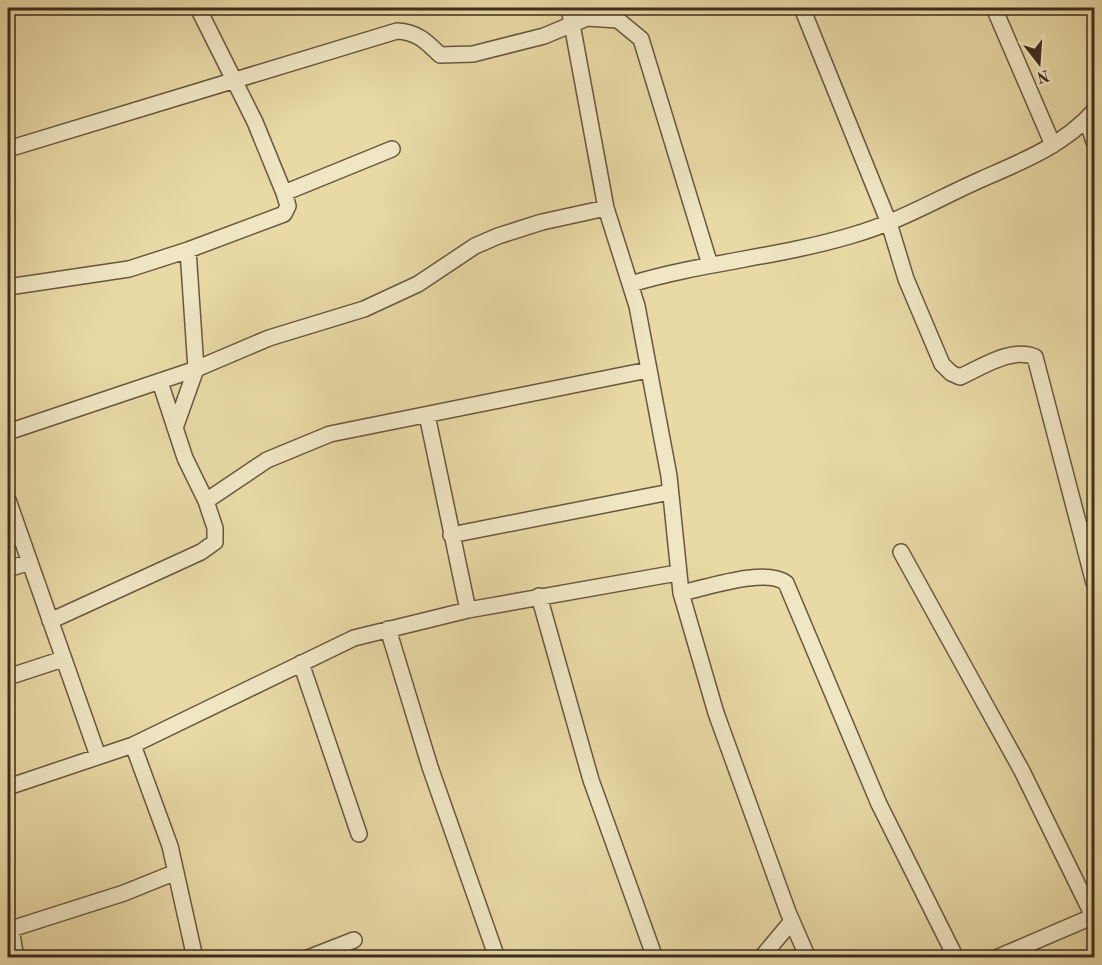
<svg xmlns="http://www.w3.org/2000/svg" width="1102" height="965" font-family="'Old Standard TT',serif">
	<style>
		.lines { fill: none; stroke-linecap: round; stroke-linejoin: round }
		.minor-casing { stroke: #685740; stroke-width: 18 }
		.minor { stroke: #f0e6c4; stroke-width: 15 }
	</style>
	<rect width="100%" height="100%" fill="#e8d9a5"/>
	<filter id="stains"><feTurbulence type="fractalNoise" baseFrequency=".00333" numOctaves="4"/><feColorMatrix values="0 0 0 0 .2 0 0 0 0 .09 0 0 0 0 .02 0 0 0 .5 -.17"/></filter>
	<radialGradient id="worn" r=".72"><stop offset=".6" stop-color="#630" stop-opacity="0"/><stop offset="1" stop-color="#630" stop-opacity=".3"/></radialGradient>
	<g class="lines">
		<g class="minor-casing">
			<path id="minor" d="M198,8L255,122L284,193L392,149
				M569,8L606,208L637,306L669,476L681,593L716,713L788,912L808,958
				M802,8L889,223L906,279L942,364L951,373L960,377C982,367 1011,347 1035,357L1094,583
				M994,8L1053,145
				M1087,120L1094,142
				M8,149L397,31C417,32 426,41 440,55L473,54L544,36L587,18L618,20L641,39L710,265
				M631,284C704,262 780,257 853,235C899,222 939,198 982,179C1023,161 1064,145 1094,111
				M8,287L129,269L188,250L284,214L288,206L284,193
				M160,382L185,458L206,501
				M427,415L468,610
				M175,428L196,369L188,250
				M8,432L196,369L269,338L364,309L418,284L475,246L498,236L542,222L606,208
				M8,500L98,756
				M451,535L670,492
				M901,552L1022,771L1093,916
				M8,569L30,562
				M681,593C706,588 766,567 786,583L879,804L956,958
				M539,596L591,780L655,958
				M50,621L201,552L215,542V528L206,501L267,460L330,434L648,370
				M388,629L430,767L497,958
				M301,663L359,834
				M8,677L63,659
				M133,745L170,846L195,958
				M8,787L133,745L354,638L468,610L677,573
				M11,929L16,958
				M8,930L124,893L176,872
				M308,958L354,940
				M761,958L792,921
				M996,958L1094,916"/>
		</g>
		<use href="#minor" class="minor"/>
	</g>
	<rect width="1102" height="965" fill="none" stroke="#e8d9a5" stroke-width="30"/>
	<rect x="9" y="9" width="1084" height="947" fill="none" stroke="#3d2c1f" stroke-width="3"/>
	<rect x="15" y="15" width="1072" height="935" fill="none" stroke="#3d2c1f" stroke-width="1.5"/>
	<g transform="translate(1039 63) rotate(163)" stroke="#f0e6c4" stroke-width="4.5" paint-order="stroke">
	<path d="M0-4.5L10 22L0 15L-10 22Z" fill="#3d2c1f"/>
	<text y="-9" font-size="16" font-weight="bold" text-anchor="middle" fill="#3d2c1f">N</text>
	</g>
	<rect width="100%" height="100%" filter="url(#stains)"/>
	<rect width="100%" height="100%" fill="url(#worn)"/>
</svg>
